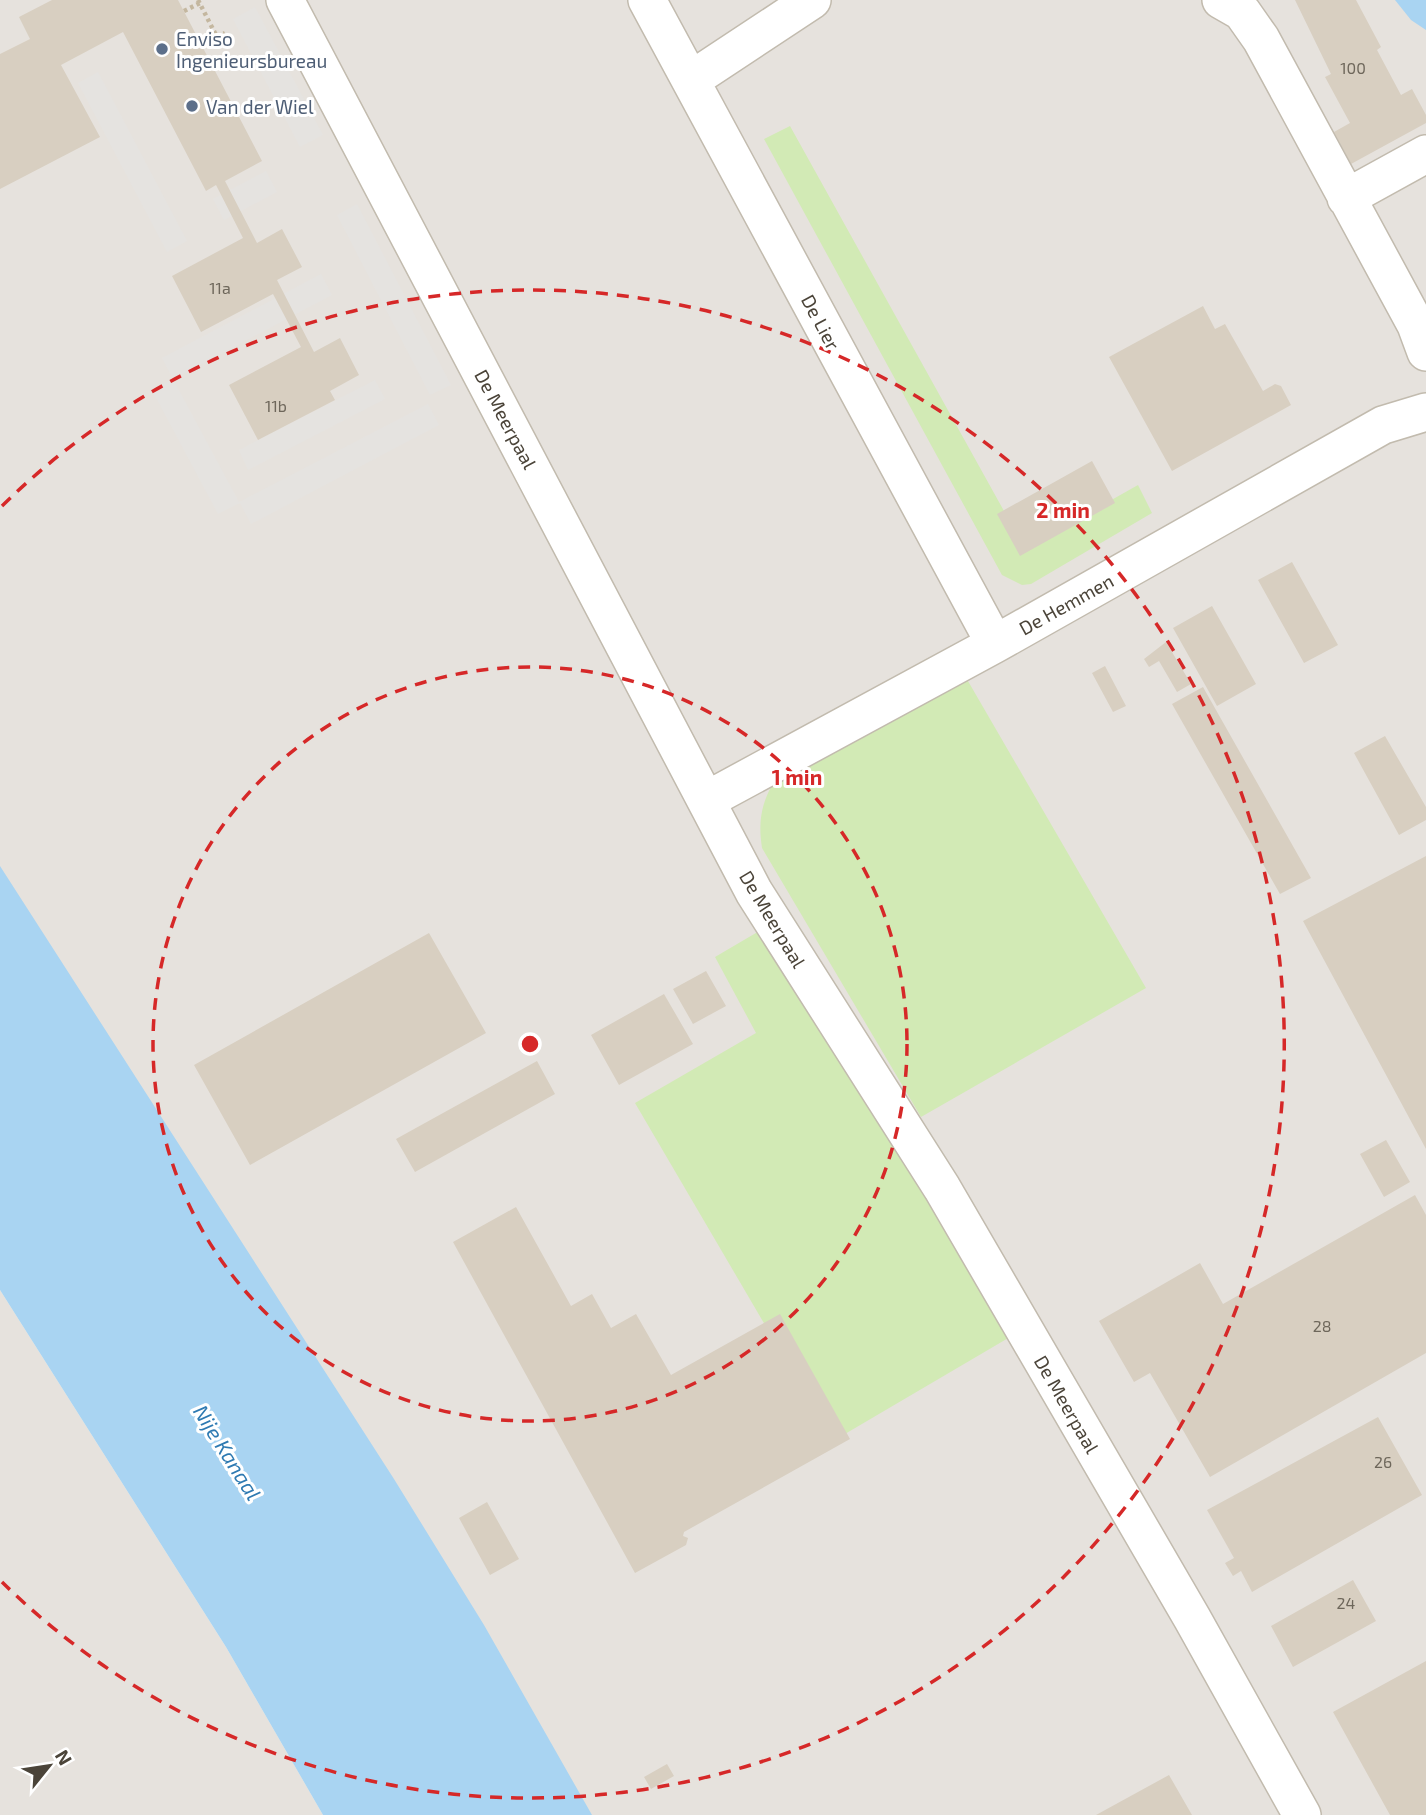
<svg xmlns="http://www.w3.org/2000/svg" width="1426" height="1815" font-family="'Exo 2',sans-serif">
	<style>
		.industrial { fill: #e6e2dd }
		.green { fill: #d2eab5 }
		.parking { fill: #e5e3e0 }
		.water { fill: #a9d4f2 }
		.building { fill: #d8cfc1 }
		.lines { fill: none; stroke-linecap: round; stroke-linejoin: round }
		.minor-casing { stroke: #c2bbae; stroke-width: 40 }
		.path { stroke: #c4b79f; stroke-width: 4.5; stroke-dasharray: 3.5 3.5; stroke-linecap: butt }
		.minor { stroke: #fff; stroke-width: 37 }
		.ring { fill: none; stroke: #d62828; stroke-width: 3.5; stroke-dasharray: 12 9 }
		.service-dot { fill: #5c6f8a; stroke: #fff; stroke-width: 2.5 }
		.labels { text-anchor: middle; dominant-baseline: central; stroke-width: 6; stroke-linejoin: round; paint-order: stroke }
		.number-label { font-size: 16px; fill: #6e675b }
		.service-label { font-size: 19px; fill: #4e5e75; stroke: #fff; text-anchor: start }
		.street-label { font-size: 19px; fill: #4b4439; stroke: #fff }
		.water-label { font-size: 21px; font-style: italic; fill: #2e7ab2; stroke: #fff }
		.centre { fill: #d62828; stroke: #fff; stroke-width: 3.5 }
		.ring-label { font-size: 21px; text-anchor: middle; font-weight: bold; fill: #d62828; stroke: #fff; stroke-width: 6; stroke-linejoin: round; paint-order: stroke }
	</style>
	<rect width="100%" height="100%" fill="#f6f3ec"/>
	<path class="industrial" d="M0,0H1426V1815H548L0,979Z
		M0,1290L226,1647L323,1815H0Z"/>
	<path class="green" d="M790,126L1004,511L1044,538L1138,485L1152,513L1031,584L1022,585L1002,575L764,139Z
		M961,669L1146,988L921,1117L762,848C758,821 761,805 774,781Z
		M766,927L1010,1337L833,1441L635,1103L756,1033L715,957Z"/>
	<path class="parking" d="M255,7L323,135L300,147L233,19Z
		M98,72L187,241L167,252L78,83Z
		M266,171L277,192L224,220L213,199Z
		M357,204L451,385L430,395L337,215Z
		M321,274L332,295L173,379L239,502L428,404L439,425L251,524L240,503L218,514L152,390L173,379L162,358Z
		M375,380L385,399L248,470L239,450Z"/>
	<path class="water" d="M1395,0H1426V30L1411,20Z
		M0,866L394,1479L484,1625L592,1815H323L226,1647L0,1290Z"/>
	<path class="building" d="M52,0H178L262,161L225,181L257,243L282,229L302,267L277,280L314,352L340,338L359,375L330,391L335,400L258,440L229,385L301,347L273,294L201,332L172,276L243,238L216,185L206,191L123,32L61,65L100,137L0,189V54L30,39L19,17Z
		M1295,0H1356L1381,47L1377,50L1401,95L1412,89L1426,115V123L1351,164L1334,132L1350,123L1325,77L1331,74Z
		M1203,306L1215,329L1225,324L1263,391L1275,384L1281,386L1291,405L1172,471L1109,357Z
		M1092,461L1115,503L1020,556L997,514Z
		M1292,562L1338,645L1304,663L1258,580Z
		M1212,606L1256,684L1217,706L1173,628Z
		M1166,642L1191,684L1177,692L1159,661L1149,667L1144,659Z
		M1105,666L1126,706L1113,712L1092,673Z
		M1203,687L1311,878L1280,894L1172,704Z
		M1385,736L1426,807V820L1399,835L1354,753Z
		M1426,856V1149L1303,921Z
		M429,933L486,1033L250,1165L194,1065Z
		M706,971L726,1006L693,1024L673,989Z
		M664,994L693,1044L619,1085L591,1035Z
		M537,1061L555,1094L415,1172L396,1139Z
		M1386,1140L1410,1182L1384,1197L1360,1154Z
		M1415,1195L1426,1215V1353L1210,1477L1150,1373L1134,1382L1099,1321L1200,1263L1223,1304Z
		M516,1207L571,1306L592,1294L611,1328L636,1314L671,1375L780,1314L850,1439L684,1532L683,1536L688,1538L686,1545L635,1573L453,1242Z
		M1378,1417L1422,1495L1252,1592L1241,1571L1233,1576L1225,1563L1234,1558L1207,1510Z
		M487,1502L519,1559L490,1575L459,1518Z
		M1353,1580L1376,1621L1293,1667L1271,1626Z
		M1426,1661V1815H1390L1333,1712Z
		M667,1764L674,1776L651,1789L644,1777Z
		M1169,1775L1192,1815H1096Z"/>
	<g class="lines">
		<g class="minor-casing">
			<path id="minor" d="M285,0L754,892L942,1188L1192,1618L1302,1815
				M647,0L995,644
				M1221,0L1242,12L1261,39L1416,325L1426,352
				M691,80L812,0
				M1346,198L1426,154
				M707,800L995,644L1383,425L1426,412"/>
		</g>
		<path class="path" d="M198,0L217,37L225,33
			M184,11L200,3"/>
		<use href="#minor" class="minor"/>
	</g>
	<g class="ring">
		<circle cx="530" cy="1044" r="377"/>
		<path d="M2 506A754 754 0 1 1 2 1582"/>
	</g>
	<g class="service-dot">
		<circle cx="162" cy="49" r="7"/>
		<circle cx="192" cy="106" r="7"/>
	</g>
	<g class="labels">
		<g class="number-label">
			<text x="1353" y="67">100</text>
			<text x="220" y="287">11a</text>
			<text x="276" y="405">11b</text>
			<text x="1322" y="1325">28</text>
			<text x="1383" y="1461">26</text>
			<text x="1346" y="1602">24</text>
		</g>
		<g class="service-label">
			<text x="176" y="38">Enviso<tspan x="176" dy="22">Ingenieursbureau</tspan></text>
			<text x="206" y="106">Van der Wiel</text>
		</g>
		<g class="street-label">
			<text transform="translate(821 322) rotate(62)">De Lier</text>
			<text transform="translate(506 419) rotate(62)">De Meerpaal</text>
			<text transform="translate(1066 604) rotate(-29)">De Hemmen</text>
			<text transform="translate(773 919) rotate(59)">De Meerpaal</text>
			<text transform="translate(1067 1404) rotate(60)">De Meerpaal</text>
		</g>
		<g class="water-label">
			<text transform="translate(228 1452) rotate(58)">Nije Kanaal</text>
		</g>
	</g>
	<circle cx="530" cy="1044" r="10" class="centre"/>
	<g class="ring-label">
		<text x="1063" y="518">2 min</text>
		<text x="797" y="785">1 min</text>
	</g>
	<g transform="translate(49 1766) rotate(60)" stroke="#ffffff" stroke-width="5" paint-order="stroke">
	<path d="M0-5L12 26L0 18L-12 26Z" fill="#4b4439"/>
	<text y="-10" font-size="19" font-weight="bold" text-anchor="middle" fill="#4b4439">N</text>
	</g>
</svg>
